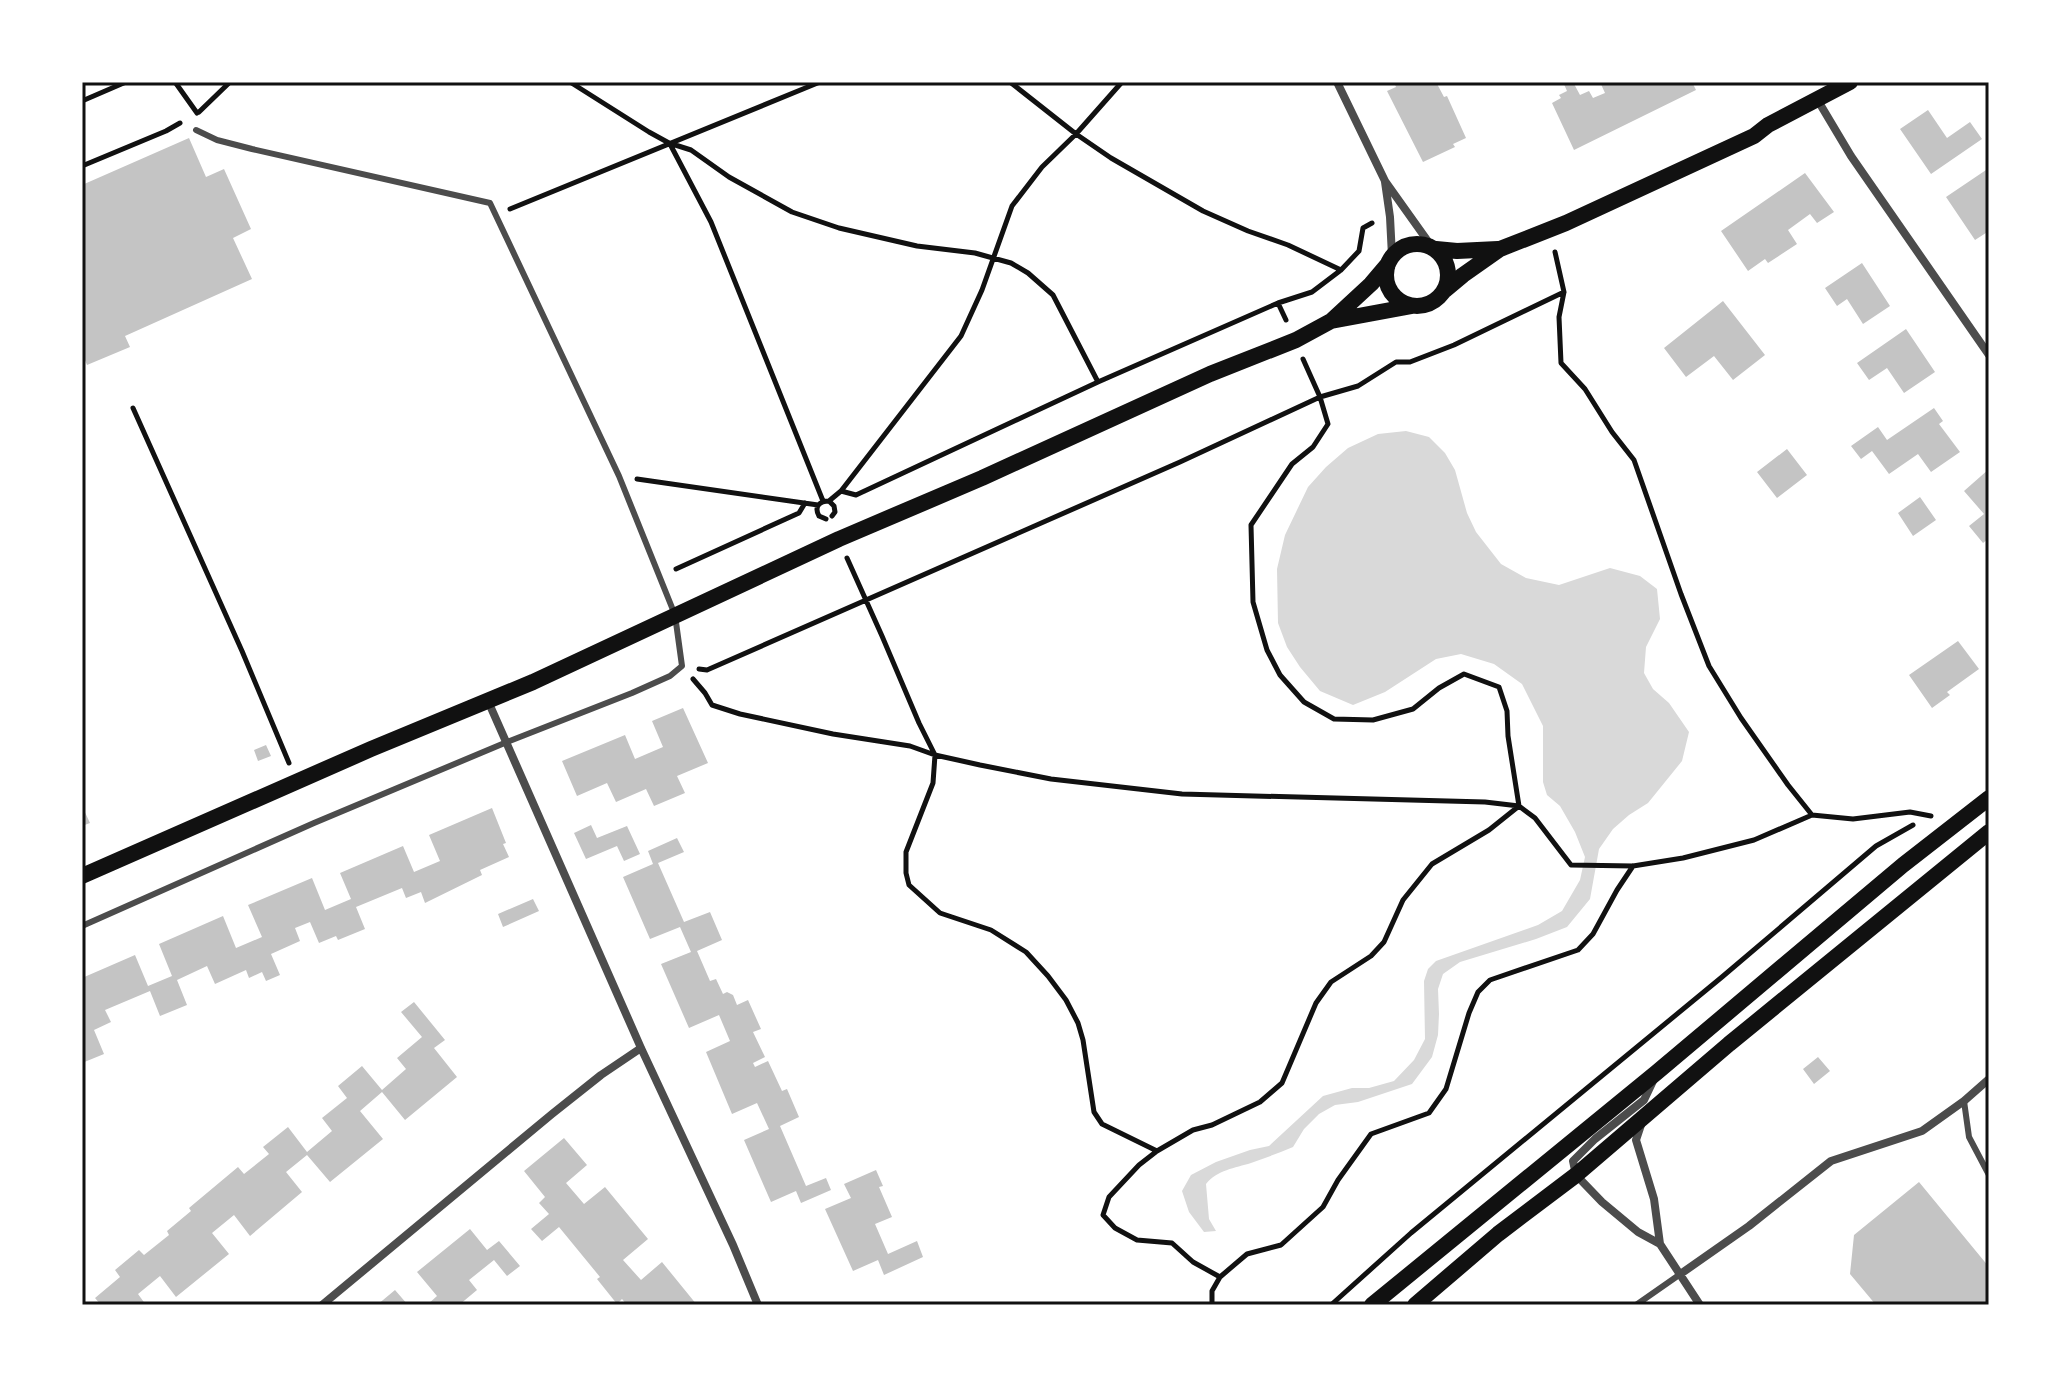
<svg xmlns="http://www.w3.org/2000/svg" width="2071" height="1387" font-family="Helvetica,sans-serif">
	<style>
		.water { fill: #d9d9d9 }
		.building { fill: #c4c4c4 }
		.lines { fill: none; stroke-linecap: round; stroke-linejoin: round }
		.path { stroke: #111; stroke-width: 5 }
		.service { stroke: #4c4c4c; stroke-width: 6 }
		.minor { stroke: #4c4c4c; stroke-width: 8 }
		.secondary { stroke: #111; stroke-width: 16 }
		.neatline { fill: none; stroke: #111; stroke-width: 3 }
	</style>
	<rect width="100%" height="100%" fill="#fff"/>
	<path class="water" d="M1406,431L1429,437L1445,453L1455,470L1467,513L1476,532L1501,564L1526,578L1559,585L1610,568L1640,576L1657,589L1660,619L1646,647L1644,673L1653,689L1669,703L1689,732L1682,761L1648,803L1629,815L1613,829L1599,849L1590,899L1567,927L1536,939L1460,962L1443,974L1438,989L1439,1014L1438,1035L1432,1057L1412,1084L1358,1102L1335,1105L1319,1114L1304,1129L1293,1147C1279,1153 1265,1158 1251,1163C1235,1168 1217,1170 1206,1184L1209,1219L1216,1231L1204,1232L1189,1212L1182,1191L1191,1175L1216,1162L1250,1150L1269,1146L1323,1096L1352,1088H1369L1394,1081L1414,1060L1425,1039L1424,981L1428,969L1436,961L1538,925L1562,911L1580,880L1585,857L1575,832L1560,806L1547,795L1543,782V726L1522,684L1494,664L1461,654L1436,659L1385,692L1353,705L1320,691L1300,667L1287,647L1278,623L1277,569L1285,535L1308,487L1326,467L1348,448L1378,434Z"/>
	<path class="building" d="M1394,82H1436L1444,97L1447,96L1466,138L1453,144L1455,147L1423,162L1387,91L1396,87Z
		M1563,82H1573L1580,95L1589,91L1593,98L1605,93L1600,82H1618L1620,85L1626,82H1692L1696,90L1574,150L1552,103L1561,98L1559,95L1567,91Z
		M1928,110L1947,138L1970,122L1982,139L1931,174L1900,129Z
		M189,138L206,177L224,169L251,229L233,238L252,279L125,336L130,347L87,365L82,353V185Z
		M1986,170L1989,174V195L1986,197L1989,201V231L1975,240L1946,197Z
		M1805,173L1834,212L1817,223L1810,214L1788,230L1797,244L1768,263L1765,259L1748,271L1721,231Z
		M1862,263L1890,306L1863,324L1847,299L1837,306L1825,288Z
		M1723,301L1765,355L1733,380L1714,356L1686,377L1664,348Z
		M1906,329L1935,372L1904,393L1887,368L1869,380L1857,363Z
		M1934,408L1943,421L1939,424L1960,452L1931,472L1918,454L1889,474L1872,451L1861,459L1851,446L1878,427L1887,440Z
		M1787,449L1807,475L1777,498L1757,472Z
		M1989,469V538L1983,543L1969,526L1984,514L1964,491Z
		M1920,497L1936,520L1913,536L1898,513Z
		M1958,641L1979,669L1947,692L1950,695L1932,708L1909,675Z
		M683,708L708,763L677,776L685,793L654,806L646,789L616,802L607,783L577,796L562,761L625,735L635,759L663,747L652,721Z
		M266,745L271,756L258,761L254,750Z
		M82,806L90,823L82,826Z
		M492,808L506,843L503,844L509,857L480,870L482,875L425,903L421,892L406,898L402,888L356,907L365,929L338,940L336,936L319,943L310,922L295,928L300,941L271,954L280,975L266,981L262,972L249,978L246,970L215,984L207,966L177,980L187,1005L160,1016L150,991L105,1010L111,1022L94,1030L104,1054L82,1063V1015L84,1014L82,1009V978L135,955L148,986L172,976L159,944L223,916L236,948L262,937L248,905L312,878L325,910L351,899L340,873L403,846L414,872L440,861L429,835Z
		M591,825L597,838L627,826L640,854L624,861L617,846L586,859L574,833Z
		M677,838L684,852L658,863L684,922L710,912L722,940L697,951L710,981L716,979L723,994L727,992L733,995L737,1005L748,1000L761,1029L753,1032L765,1057L753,1063L755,1067L768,1061L782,1091L787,1089L799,1117L780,1126L806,1186L826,1178L831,1190L801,1203L796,1191L771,1202L757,1170L744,1140L769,1129L757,1103L732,1114L706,1052L730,1041L719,1015L689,1028L661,964L691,952L680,927L650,939L623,877L653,864L648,851Z
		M533,899L539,911L503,927L498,914Z
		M414,1002L445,1040L434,1048L457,1077L405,1120L382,1092L360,1111L383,1139L330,1182L307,1155L286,1172L302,1192L250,1236L234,1215L212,1233L229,1254L176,1297L160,1276L138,1294L146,1305H101L95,1298L120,1277L115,1270L139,1250L144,1255L169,1235L167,1231L191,1211L189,1208L238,1167L244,1174L269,1154L263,1147L288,1127L307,1152L332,1131L322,1118L347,1098L338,1086L362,1066L382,1090L406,1069L397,1058L422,1037L401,1012Z
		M1818,1057L1830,1071L1814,1084L1803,1069Z
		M564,1138L587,1165L566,1183L584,1204L605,1187L648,1239L623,1260L641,1280L662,1262L697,1305H627L622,1299L617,1304L597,1279L600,1277L559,1227L542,1241L531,1229L549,1214L539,1203L545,1197L524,1171Z
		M876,1170L883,1186L879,1187L892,1217L875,1224L888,1254L917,1241L923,1257L884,1275L878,1260L853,1271L825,1209L851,1198L844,1184Z
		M1919,1182L1989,1267V1305H1876L1850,1274L1854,1235Z
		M470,1229L487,1250L499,1241L520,1266L507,1276L494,1260L469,1280L477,1290L459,1305H427L437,1296L417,1272Z
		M395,1290L408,1305H377Z"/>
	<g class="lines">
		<path class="path" d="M175,82L197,113
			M570,82L649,132L669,143L691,150L729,177L792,212L839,228L917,246L975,253L1011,263L1028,273L1053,295L1098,382
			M1010,82L1076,134L1111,158L1203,211L1248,231L1288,245L1341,270
			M82,101L126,82
			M199,112L230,82
			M670,144L711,222L823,501
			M82,166L166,131L180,123
			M510,209L820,82
			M1555,252L1564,292L1559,317L1561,363L1585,389L1612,432L1634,460L1681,594L1709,666L1741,718L1788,785L1812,815
			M1278,303L1286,320
			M133,408L242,651L289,763
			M637,479L818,505
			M841,491L856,495L1098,382L1278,303L1312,292L1341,270L1359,251L1363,228L1372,223
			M829,501L841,491L961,336L982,290L1012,206L1042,167L1076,134L1122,82
			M826,519L819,516C814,507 819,501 829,501L834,506L835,512L832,516
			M847,558L882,636L919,723L935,755L933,783L906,852V873L909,885L940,913L991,930L1026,952L1048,976L1066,1000L1078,1023L1083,1040L1094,1112L1102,1124L1157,1151
			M676,569L799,513L805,503
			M699,669L707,670L1180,462L1320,397L1358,386L1396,362H1410L1454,345L1564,292
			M693,679L705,693L712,705L740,714L833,734L910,746L935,755L980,765L1051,779L1182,794L1485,802L1519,806L1535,818L1571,865L1633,866L1683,858L1754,840L1812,815L1853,819L1910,812L1931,816
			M1220,1277L1193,1262L1172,1243L1137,1240L1115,1228L1103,1215L1109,1197L1139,1165L1157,1151L1193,1130L1212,1125L1260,1102L1282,1083L1316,1003L1331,982L1371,956L1384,942L1403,900L1432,864L1489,830L1519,806L1508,736L1507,711L1499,687L1464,674L1439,688L1413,709L1373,720L1334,719L1304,702L1280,675L1267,650L1253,602L1251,525L1292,464L1313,447L1328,424L1320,397L1303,359
			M1212,1305V1291L1220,1277L1247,1254L1281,1245L1323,1207L1338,1180L1371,1134L1429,1113L1446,1089L1469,1013L1478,992L1490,980L1578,950L1593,934L1617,890L1633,866
			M1331,1305L1411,1233L1722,977L1876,846L1913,825"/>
		<path class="service" d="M82,926L314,823L507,742L632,693L670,676L682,666L675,615L619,476L490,203L252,149L217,140L196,130
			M1964,1101L1969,1137L1989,1175
			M1636,1305L1679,1275"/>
		<path class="minor" d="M1337,82L1385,181L1432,247
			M1817,99L1851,156L1989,355
			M1385,182L1390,217L1392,256
			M488,701L641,1048L733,1245L758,1305
			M1653,1081L1644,1100L1595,1139L1573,1161L1576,1175L1602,1202L1638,1232L1660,1244L1700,1305
			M1641,1125L1636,1140L1654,1199L1660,1244
			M1679,1275L1749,1226L1831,1161L1922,1131L1964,1101L1989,1079
			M322,1305L552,1114L601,1075L641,1048"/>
		<path class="secondary" d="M1386 275a31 31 0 1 1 62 0a31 31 0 1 1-62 0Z
			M1436,249L1457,251L1498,249
			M1445,290L1463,275L1500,249L1566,223L1754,136L1768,125L1850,82
			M1331,321L1412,306
			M82,876L371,749L533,682L839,539L982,478L1210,374L1296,340L1331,321L1371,284L1388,264
			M1372,1305L1656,1073L1903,865L1989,798
			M1415,1305L1498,1234L1576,1175L1729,1044L1989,832"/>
	</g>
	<rect width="2071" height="1387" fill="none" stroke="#ffffff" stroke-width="168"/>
	<rect x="84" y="84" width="1903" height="1219" class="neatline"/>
</svg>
